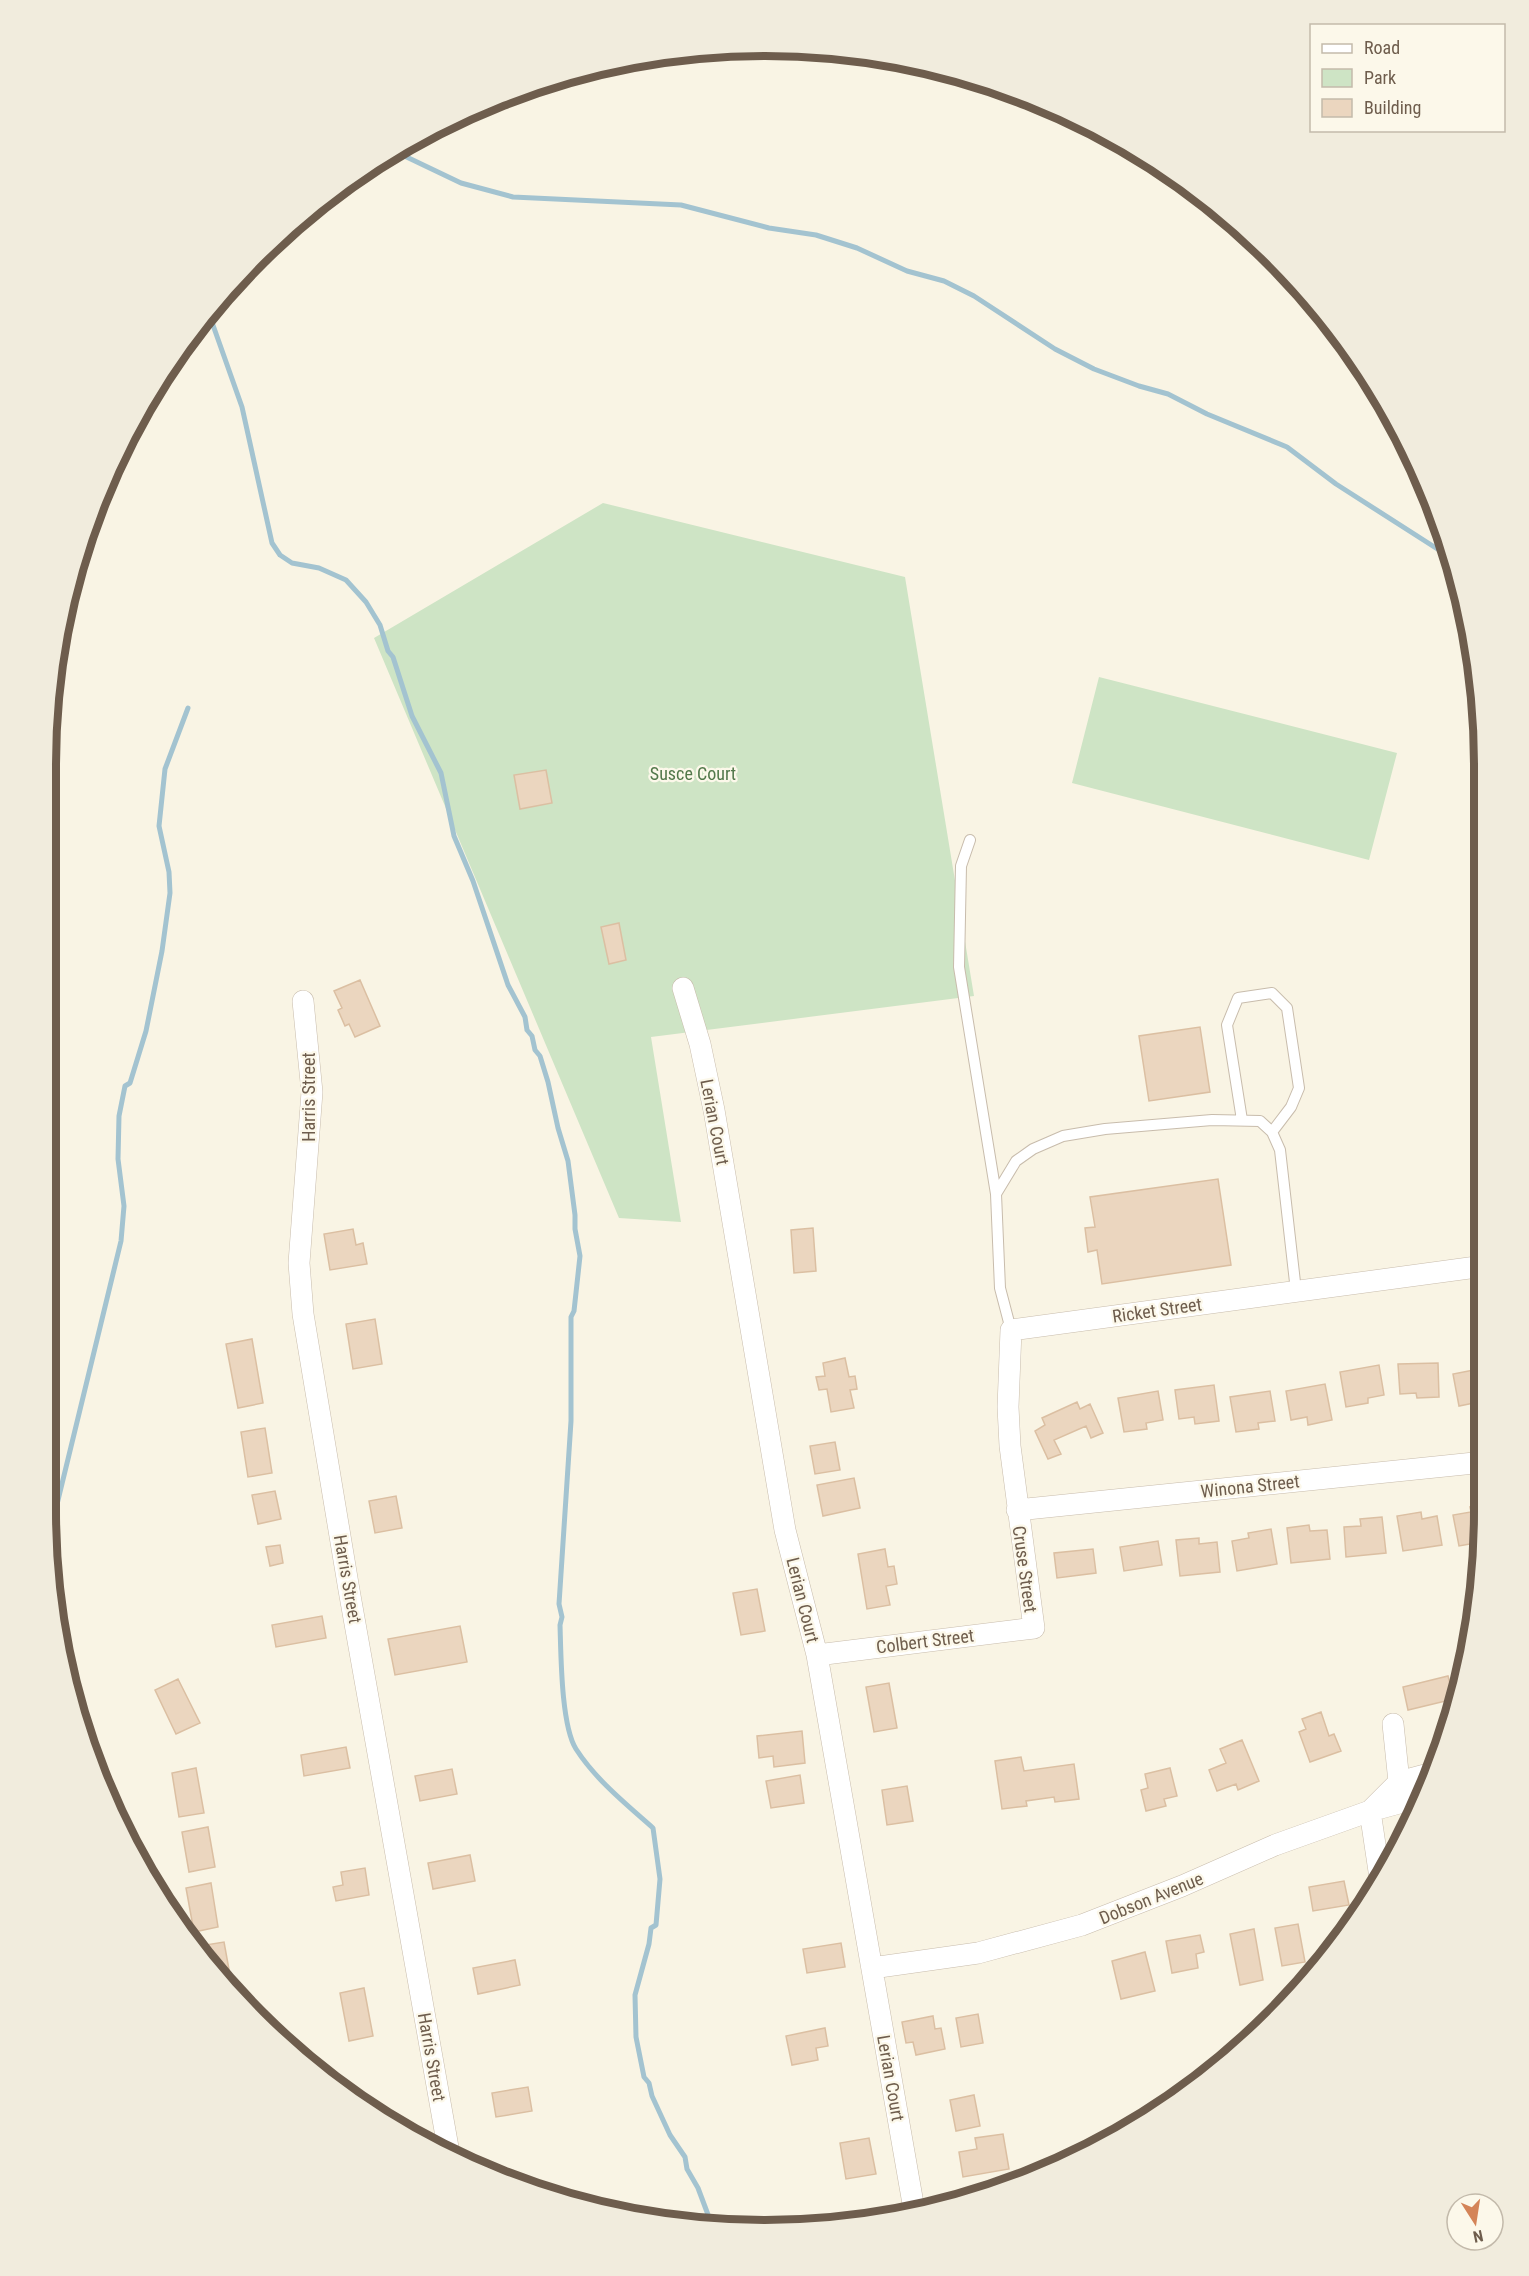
<svg xmlns="http://www.w3.org/2000/svg" width="1529" height="2276" font-family="'Roboto Condensed',sans-serif">
	<style>
		.green { fill: #cee4c5 }
		.lines { fill: none; stroke-linecap: round; stroke-linejoin: round }
		.stream { stroke: #a3c3d0; stroke-width: 5 }
		.building { fill: #ebd6bf; stroke: #dbbfa2; stroke-width: 1.5 }
		.lane-casing { stroke: #c8bcac; stroke-width: 12 }
		.street-casing { stroke: #c8bcac; stroke-width: 22 }
		.lane { stroke: #fff; stroke-width: 10 }
		.street { stroke: #fff; stroke-width: 21 }
		.labels { text-anchor: middle; dominant-baseline: central; stroke-width: 4.5; stroke-linejoin: round; paint-order: stroke }
		.park-label { font-size: 18px; fill: #52784a; stroke: #fcf8ea }
		.street-label { font-size: 18px; fill: #6e5d4d; stroke: #fcf8ea }
		.rim { fill: none; stroke: #6e5d4d; stroke-width: 8 }
	</style>
	<rect width="100%" height="100%" fill="#f9f4e4"/>
	<path class="green" d="M603,503L905,577L974,996L651,1037L681,1222L619,1218L374,638Z
		M1099,677L1397,753L1369,860L1072,783Z"/>
	<g class="lines">
		<path class="stream" d="M394,151L461,183L513,197L681,205L769,228L816,235L857,248L907,271L944,281L974,296L1055,349L1094,369L1139,386L1168,394L1207,414L1287,447L1336,484L1450,557
			M208,311L242,407L272,543L280,555L292,563L319,568L346,580L366,602L380,625L388,651L393,657L412,716L441,773L454,836L473,881L508,985L525,1017L527,1030L532,1036L535,1050L540,1056L548,1082L558,1128L568,1161L575,1215V1229L580,1256L574,1311L571,1317V1421L559,1604L562,1617L560,1625C561,1654 561,1725 576,1749C596,1780 626,1804 653,1828L660,1879L656,1925L651,1928L649,1944L635,1995L636,2037L644,2077L649,2083L652,2096L670,2135L685,2157L687,2169L698,2188L710,2220
			M51,1529L121,1241L124,1206L118,1159L119,1116L125,1086L130,1083L146,1031L162,951L170,893L169,872L159,826L165,769L188,708"/>
	</g>
	<path class="building" d="M546,770L552,803L520,809L514,775Z
		M619,923L626,960L609,964L601,927Z
		M360,980L380,1026L355,1037L349,1024L345,1026L338,1010L342,1008L334,991Z
		M1200,1027L1210,1092L1149,1101L1139,1036Z
		M1218,1179L1231,1265L1102,1284L1097,1250L1088,1252L1085,1228L1095,1227L1090,1197Z
		M813,1228L816,1271L794,1273L791,1230Z
		M353,1229L356,1245L363,1243L367,1264L330,1270L324,1234Z
		M375,1319L382,1364L353,1369L346,1324Z
		M252,1339L263,1403L238,1408L226,1344Z
		M845,1358L849,1377L855,1376L857,1389L850,1390L854,1408L831,1412L827,1389L819,1390L816,1377L825,1376L823,1363Z
		M1438,1363L1439,1397L1417,1398L1416,1393L1400,1394L1398,1364Z
		M1379,1365L1384,1395L1368,1398V1403L1346,1407L1340,1372Z
		M1484,1368V1401L1459,1406L1453,1374Z
		M1325,1384L1332,1420L1308,1425L1307,1417L1291,1420L1286,1391Z
		M1214,1385L1219,1421L1195,1424L1194,1417L1179,1419L1175,1390Z
		M1158,1391L1163,1420L1146,1423L1147,1429L1124,1432L1118,1398Z
		M1270,1391L1275,1421L1258,1423L1259,1429L1236,1432L1230,1397Z
		M1077,1402L1080,1409L1090,1404L1103,1433L1091,1438L1086,1426L1054,1440L1061,1454L1048,1459L1035,1431L1045,1425L1042,1418Z
		M265,1428L272,1473L248,1477L241,1432Z
		M835,1442L840,1470L815,1474L810,1446Z
		M854,1478L860,1508L823,1516L817,1485Z
		M275,1491L281,1519L258,1524L252,1495Z
		M396,1496L402,1528L375,1533L369,1501Z
		M1484,1505L1481,1542L1459,1546L1453,1515L1471,1512L1470,1507Z
		M1421,1512L1422,1519L1437,1516L1442,1545L1403,1551L1397,1516Z
		M1382,1517L1386,1553L1346,1557L1344,1527L1361,1526L1360,1519Z
		M1309,1525L1310,1531L1327,1530L1330,1559L1291,1563L1287,1528Z
		M1271,1529L1277,1564L1237,1571L1232,1541L1249,1538L1248,1533Z
		M1199,1538V1544L1217,1542L1220,1572L1180,1576L1176,1540Z
		M1158,1541L1162,1565L1124,1571L1120,1547Z
		M280,1545L283,1563L270,1566L266,1547Z
		M885,1549L888,1567L894,1566L897,1584L886,1586L890,1605L867,1609L858,1554Z
		M1093,1549L1096,1573L1057,1578L1054,1553Z
		M757,1589L765,1631L741,1635L733,1593Z
		M322,1616L326,1638L276,1647L272,1625Z
		M460,1626L467,1662L395,1675L388,1639Z
		M1448,1676L1454,1699L1408,1710L1403,1687Z
		M178,1679L200,1723L176,1734L155,1690Z
		M889,1683L897,1728L874,1732L866,1687Z
		M1321,1712L1329,1736L1334,1734L1341,1751L1310,1762L1299,1732L1306,1729L1302,1719Z
		M802,1731L805,1763L774,1767L773,1756L759,1758L757,1736Z
		M1242,1740L1259,1781L1238,1790L1236,1784L1217,1791L1209,1770L1226,1763L1220,1749Z
		M346,1747L350,1768L304,1776L301,1755Z
		M1021,1757L1024,1771L1074,1764L1079,1799L1055,1802L1054,1797L1026,1801L1027,1806L1002,1809L995,1761Z
		M196,1768L204,1813L179,1817L172,1773Z
		M1170,1768L1177,1796L1164,1799L1166,1806L1146,1811L1141,1790L1148,1788L1145,1774Z
		M452,1769L457,1794L420,1801L415,1776Z
		M800,1775L804,1803L771,1808L766,1781Z
		M907,1786L913,1821L887,1825L882,1790Z
		M208,1827L215,1867L189,1872L182,1832Z
		M470,1855L475,1881L433,1889L428,1863Z
		M365,1868L369,1895L336,1901L333,1887L343,1885L341,1872Z
		M1344,1881L1349,1905L1313,1911L1309,1887Z
		M211,1883L218,1927L194,1932L186,1888Z
		M1298,1924L1305,1962L1282,1966L1275,1928Z
		M1254,1929L1263,1980L1240,1985L1230,1934Z
		M1200,1935L1204,1952L1196,1954L1198,1968L1172,1973L1166,1941Z
		M224,1942L232,1986L225,1988L201,1957L199,1946Z
		M841,1943L845,1967L807,1973L803,1949Z
		M1145,1952L1155,1991L1121,1999L1112,1961Z
		M515,1960L520,1985L478,1994L473,1968Z
		M364,1988L373,2036L349,2041L340,1993Z
		M978,2014L983,2043L961,2047L956,2018Z
		M933,2016L935,2029L941,2028L945,2049L916,2055L913,2042L906,2043L902,2022Z
		M825,2028L828,2046L816,2048L818,2060L792,2065L786,2036Z
		M528,2087L532,2111L496,2117L492,2093Z
		M974,2095L980,2126L956,2131L950,2100Z
		M1120,2133V2136L1092,2149L1091,2139Z
		M1003,2134L1009,2169L963,2177L959,2152L977,2149L975,2138Z
		M869,2138L876,2174L846,2179L840,2143Z"/>
	<g class="lines">
		<g class="lane-casing">
			<path id="lane" d="M970,840L961,866L959,967L996,1194
				M1242,1120L1227,1025L1238,998L1272,993L1287,1008L1299,1088L1291,1107L1272,1132
				M1011,1330L1000,1288L996,1194L1016,1161L1033,1149L1063,1136L1105,1129L1212,1120L1260,1121L1272,1132L1280,1150L1296,1291"/>
		</g>
		<g class="street-casing">
			<path id="street" d="M683,988L700,1044L714,1110L785,1530L817,1655L915,2215
				M303,1001L312,1092L299,1263L303,1314L349,1590L449,2153
				M1017,1510L1484,1462
				M817,1655L1034,1628L1010,1446L1008,1407L1011,1330L1484,1266
				M1399,1782L1429,1774
				M1380,1878L1370,1811L1399,1782L1393,1724
				M872,1968L978,1953L1082,1925L1182,1886L1275,1845L1370,1811L1421,1797"/>
		</g>
		<use href="#lane" class="lane"/>
		<use href="#street" class="street"/>
	</g>
	<g class="labels">
		<g class="park-label">
			<text x="693" y="773">Susce Court</text>
		</g>
		<g class="street-label">
			<text transform="translate(308 1097) rotate(-90)">Harris Street</text>
			<text transform="translate(715 1122) rotate(79)">Lerian Court</text>
			<text transform="translate(1157 1310) rotate(-8)">Ricket Street</text>
			<text transform="translate(1250 1486) rotate(-6)">Winona Street</text>
			<text transform="translate(1025 1569) rotate(82)">Cruse Street</text>
			<text transform="translate(348 1579) rotate(80)">Harris Street</text>
			<text transform="translate(803 1600) rotate(76)">Lerian Court</text>
			<text transform="translate(925 1641) rotate(-7)">Colbert Street</text>
			<text transform="translate(1151 1898) rotate(-22)">Dobson Avenue</text>
			<text transform="translate(432 2057) rotate(80)">Harris Street</text>
			<text transform="translate(891 2078) rotate(80)">Lerian Court</text>
		</g>
	</g>
	<path d="M0 0H1529V2276H0ZM765 56H765A709 709 0 0 1 1474 765V1511A709 709 0 0 1 765 2220H765A709 709 0 0 1 56 1511V765A709 709 0 0 1 765 56Z" fill="#f1ecdd" fill-rule="evenodd"/>
	<path class="rim" d="M765 56H765A709 709 0 0 1 1474 765V1511A709 709 0 0 1 765 2220H765A709 709 0 0 1 56 1511V765A709 709 0 0 1 765 56Z"/>
	<rect x="1310" y="24" width="195" height="108" fill="#fcf8ea" stroke="#c3baab" stroke-width="1.5"/>
	<rect x="1322" y="44" width="30" height="9" fill="#ffffff" stroke="#c3baab" stroke-width="1.5"/>
	<text x="1364" y="54" font-size="18" fill="#6e5d4d">Road</text>
	<rect x="1322" y="69" width="30" height="18" fill="#cee4c5" stroke="#c3baab" stroke-width="1.5"/>
	<text x="1364" y="84" font-size="18" fill="#6e5d4d">Park</text>
	<rect x="1322" y="99" width="30" height="18" fill="#ebd6bf" stroke="#c3baab" stroke-width="1.5"/>
	<text x="1364" y="114" font-size="18" fill="#6e5d4d">Building</text>
	<g transform="translate(1475 2222) rotate(168)"><circle r="28" fill="#fcf8ea" stroke="#c3baab" stroke-width="1.5"/>
	<path d="M0-4.5L10 22L0 15L-10 22Z" fill="#d48458"/>
	<text y="-9" font-size="16" font-weight="bold" text-anchor="middle" fill="#6e5d4d">N</text>
	</g>
</svg>
